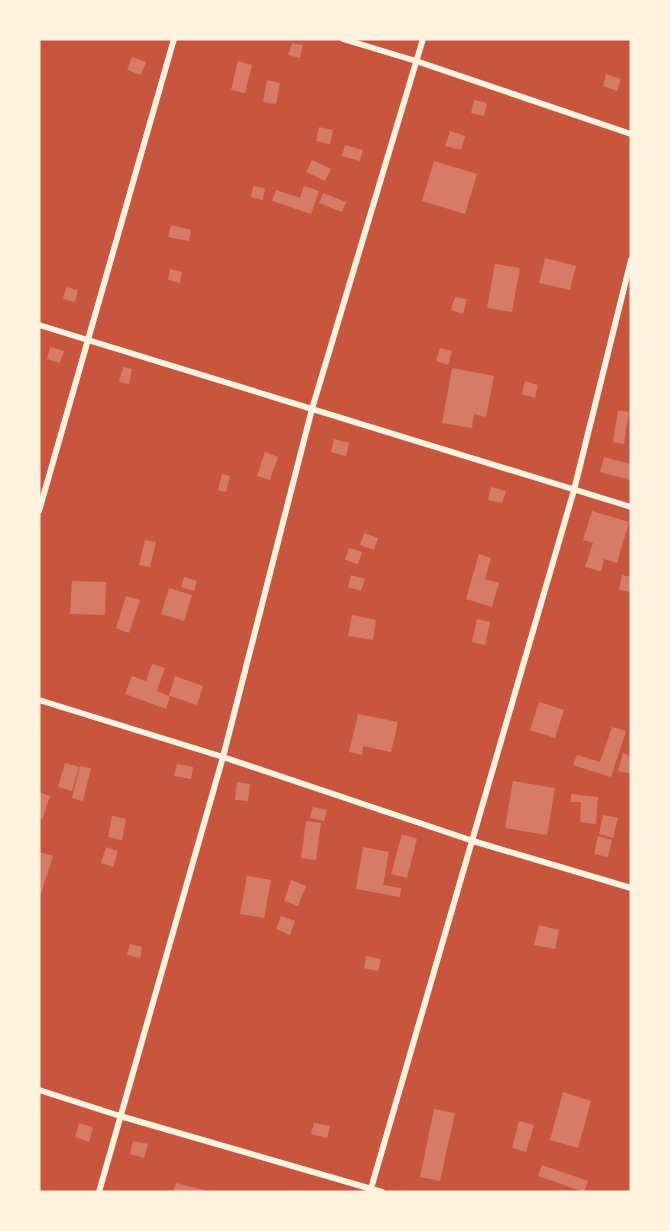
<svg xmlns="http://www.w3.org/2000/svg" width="670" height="1231" font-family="Bitter,serif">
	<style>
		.building { fill: #d67c66 }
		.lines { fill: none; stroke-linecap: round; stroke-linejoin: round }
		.minor { stroke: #fff3e0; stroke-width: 6 }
	</style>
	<rect width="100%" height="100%" fill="#c8553d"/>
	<path class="building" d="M292,43L303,45L300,58L288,55Z
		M132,57L146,62L141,75L127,70Z
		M238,61L252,65L245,93L231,90Z
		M606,74L621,79L617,91L603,86Z
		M267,80L280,83L276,104L263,102Z
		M474,100L487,103L484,116L471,113Z
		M319,127L333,130L330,144L316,141Z
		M450,131L465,136L461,150L445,146Z
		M345,145L363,150L360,161L342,156Z
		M312,160L331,169L325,181L306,172Z
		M434,161L477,174L465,214L422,201Z
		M253,186L265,188L263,200L251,197Z
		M304,186L319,191L311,214L272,201L276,190L300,198Z
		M323,193L346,202L342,212L319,203Z
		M171,225L191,230L189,241L168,237Z
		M545,258L576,266L570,290L539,283Z
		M495,264L520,268L512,312L487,308Z
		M170,269L182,272L180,283L168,280Z
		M66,287L78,290L75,302L63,299Z
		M455,297L467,299L463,314L451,310Z
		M50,347L64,351L60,363L47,359Z
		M440,348L452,351L448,365L436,361Z
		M123,367L132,369L129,384L119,382Z
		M452,368L494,376L486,417L474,414L472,428L442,423Z
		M525,381L538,385L535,398L522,394Z
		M618,410L629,412L624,444L613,442Z
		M334,439L349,443L346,456L331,452Z
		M265,452L278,457L270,480L257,476Z
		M604,457L631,464V480L600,472Z
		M222,474L230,476L226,492L218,490Z
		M491,487L506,491L502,503L488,500Z
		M592,511L629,522L617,563L604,559L601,571L585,567L593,543L583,540Z
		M364,533L378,538L374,550L360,545Z
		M145,540L156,542L150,567L139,565Z
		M349,548L362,552L358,564L345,560Z
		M479,554L491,558L485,579L499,583L492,607L466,599Z
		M351,575L365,579L361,591L348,587Z
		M622,575L631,577V592L619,590Z
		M184,577L197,581L194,591L181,587Z
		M72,581L106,582L105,615L70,614Z
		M169,588L192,595L184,621L161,614Z
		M126,596L140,600L129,633L116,628Z
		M352,615L376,620L373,640L348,636Z
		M477,619L490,622L485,645L472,642Z
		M152,664L165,668L157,691L169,696L175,676L203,686L197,705L170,696L166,709L125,694L132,676L146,681Z
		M539,702L564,710L555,738L530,730Z
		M358,714L398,722L391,752L363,746L362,755L349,752Z
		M612,727L626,731L611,777L573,765L577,755L600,762Z
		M623,753L631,756V774L618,771Z
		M65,763L79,767L72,791L58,787Z
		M177,764L193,767L191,779L174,776Z
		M80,766L91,768L83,801L72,798Z
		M513,781L555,788L547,835L505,828Z
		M237,782L250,784L248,801L235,800Z
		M39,792L50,796L42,820L39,819Z
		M571,794L598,797L596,824L580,822L581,802H571Z
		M313,807L327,810L324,821L310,818Z
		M603,815L618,818L613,838L599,834Z
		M112,816L126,819L122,840L108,837Z
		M306,821L321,823L316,860L301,858Z
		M402,834L417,839L407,878L391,874Z
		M598,836L612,840L608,857L594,854Z
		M106,847L118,851L113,867L101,863Z
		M363,847L389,852L383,885L401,888L400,897L356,889Z
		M39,852L53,856L39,900Z
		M247,876L271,880L264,918L240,914Z
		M291,880L306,886L298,906L284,901Z
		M281,916L295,921L290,935L276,929Z
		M539,925L559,930L555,949L534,945Z
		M130,944L142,947L140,958L127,955Z
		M366,956L381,959L378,971L364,968Z
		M563,1092L591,1101L578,1148L550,1140Z
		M434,1109L455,1113L440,1181L420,1177Z
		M519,1121L534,1125L526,1152L512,1148Z
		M79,1123L93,1127L89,1142L75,1137Z
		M314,1123L330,1126L327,1138L311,1134Z
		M133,1141L148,1144L144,1158L130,1154Z
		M542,1165L588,1181L584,1192L538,1176Z
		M176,1183L207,1191L206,1192H173Z"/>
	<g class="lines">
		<path class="minor" d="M343,39L416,61L631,134
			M39,325L631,507
			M39,511L174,39
			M39,700L223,757L473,841L631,888
			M39,1090L120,1116L382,1192
			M99,1192L223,757L312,409L423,39
			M370,1192L574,490L631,260"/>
	</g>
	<rect width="670" height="1231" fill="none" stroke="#fff3e0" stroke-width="81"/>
</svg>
